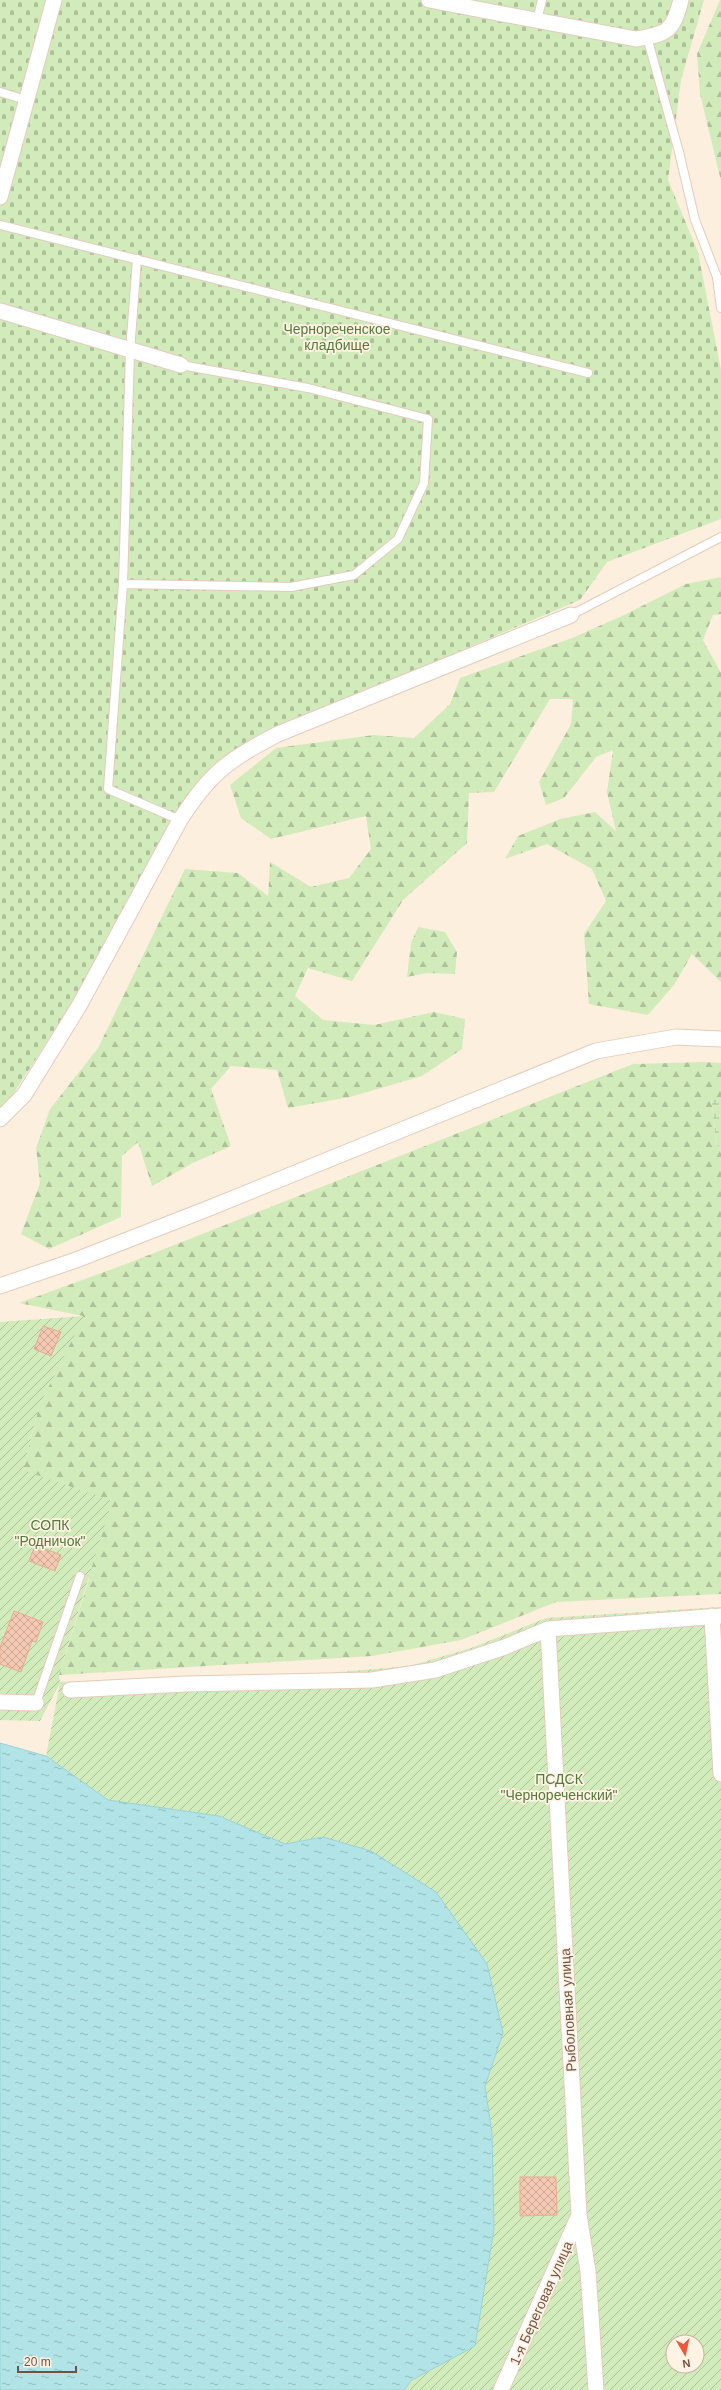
<svg xmlns="http://www.w3.org/2000/svg" width="721" height="2390" font-family="Arial,sans-serif">
	<style>
		.forest { fill: url(#forest-firs) }
		.wetland { fill: url(#wetland-marsh) }
		.cemetery { fill: url(#cemetery-stones) }
		.garden { fill: url(#garden-furrows); fill-rule: evenodd }
		.water { fill: url(#water-ripples); stroke: #97d3d9 }
		.building { fill: url(#building-cross-hatch); stroke: #e8ad93 }
		.lines { fill: none; stroke-linecap: round; stroke-linejoin: round }
		.service-casing { stroke: #e3ccbc; stroke-width: 10 }
		.minor-casing { stroke: #e3ccbc; stroke-width: 17 }
		.service { stroke: #fff; stroke-width: 8 }
		.minor { stroke: #fff; stroke-width: 15 }
		.labels { text-anchor: middle; dominant-baseline: central; stroke-width: 3.5; stroke-linejoin: round; paint-order: stroke }
		.park-label { font-size: 14px; fill: #537a3c; stroke: #fff3e4 }
		.street-label { font-size: 14px; fill: #735245; stroke: #fff3e4 }
	</style>
	<defs>
		<pattern id="forest-firs" width="22" height="20" patternUnits="userSpaceOnUse"><rect width="22" height="20" fill="#d2ebbb"/><path d="M5 1l3.5 6h-7zM16 11l3.5 6h-7z" fill="#afc19a"/></pattern>
		<pattern id="wetland-marsh" width="20" height="14" patternUnits="userSpaceOnUse"><rect width="20" height="14" fill="#d2ebbb"/><path d="M1 5h8M5 5V1M11 12h8M15 12V8" fill="none" stroke="#afc19a"/></pattern>
		<pattern id="cemetery-stones" width="16" height="16" patternUnits="userSpaceOnUse"><rect width="16" height="16" fill="#d2ebbb"/><path d="M2 7V4a2 2 0 0 1 4 0v3zM10 15v-3a2 2 0 0 1 4 0v3z" fill="#afc19a"/></pattern>
		<pattern id="garden-furrows" width="10" height="10" patternUnits="userSpaceOnUse"><rect width="10" height="10" fill="#d2ebbb"/><path d="M-1 1l2-2M0 10L10 0M9 11l2-2" fill="none" stroke="#afc19a"/></pattern>
		<pattern id="water-ripples" width="26" height="14" patternUnits="userSpaceOnUse"><rect width="26" height="14" fill="#b1e3e7"/><path d="M2 4q2-2 4 0t4 0M15 11q2-2 4 0t4 0" fill="none" stroke="#94bbbd"/></pattern>
		<pattern id="building-cross-hatch" width="8" height="8" patternUnits="userSpaceOnUse"><rect width="8" height="8" fill="#f4c9b3"/><path d="M0 0l8 8M0 8l8-8" fill="none" stroke="#caa693"/></pattern>
	</defs>
	<rect width="100%" height="100%" fill="#fdefdd"/>
	<path class="forest" d="M720,0H721V181L700,94L697,54Z
		M721,577V614L713,615L703,640L721,673V982L692,954L674,985L648,1015L589,1004L584,934L606,901L592,869L547,844L505,859L518,836L560,819L595,812L616,831L607,792L613,750L596,757L564,798L546,805L539,782L571,724L573,699H550L494,792L469,793L467,843L403,900L352,981L308,968L295,996L323,1020L374,1025L434,1012L465,1019L462,1049L422,1076L350,1097L288,1108L277,1070L231,1066L211,1089L231,1146L193,1163L152,1186L138,1142L122,1156L121,1217L49,1249L21,1234L40,1183L36,1148L50,1109L98,1048L185,869L238,873L268,896L270,862L311,887L349,878L371,849L366,816L271,839L241,818L230,785L276,748L374,735L414,738L450,704L460,678L572,638L624,615L686,584Z
		M418,927L445,932L457,952L455,974L427,973L407,977L411,943Z
		M704,1062L721,1063V1103L711,1096L716,1142L721,1153V1594L556,1602L461,1640L372,1656L59,1675L89,1579L23,1470L39,1406L83,1316L19,1303L126,1264L633,1064Z"/>
	<path class="wetland" d="M711,1095L721,1103V1153L716,1142Z"/>
	<path class="cemetery" d="M0,0H704L681,80L668,180L698,252L721,370V519L607,562L580,600L273,730L182,804L70,1006L8,1102L0,1107Z"/>
	<path class="garden" d="M84,1316L39,1406L23,1470L112,1501L59,1675L60,1682L328,1673L410,1666L471,1648L546,1618L721,1607V2390H404L412,2380L475,2346L494,2229L492,2133L485,2086L503,2033L323,1837L285,1844L219,1816L108,1800L46,1756L60,1683L40,1721L0,1720V1322ZM673,2342H697V2366H673Z"/>
	<path class="water" d="M0,1743L46,1756L108,1800L219,1816L285,1844L323,1837L371,1851L436,1892L487,1964L503,2033L485,2086L492,2133L494,2229L475,2346L412,2380L404,2390H0Z"/>
	<path class="building" d="M43,1326L61,1332L51,1356L34,1349Z
		M35,1545L61,1555L55,1571L29,1561Z
		M14,1611L43,1622L36,1642L32,1641L21,1672L0,1664V1647Z
		M520,2177H556L557,2215L520,2216Z"/>
	<g class="lines">
		<g class="service-casing">
			<path id="service" d="M537,20L542,0
				M647,37L679,152L695,220L717,277L721,308
				M0,92L26,100
				M0,225L588,373
				M137,259L130,351L123,584L108,789L180,820
				M123,584L291,587L354,575L398,539L424,483L428,419L308,388L181,365
				M571,615L721,537
				M36,1703L80,1576"/>
		</g>
		<g class="minor-casing">
			<path id="minor" d="M429,0L636,39C668,34 673,31 681,0
				M0,197L54,0
				M0,311L181,365
				M0,1119L24,1095L79,1006L180,820C210,773 229,759 278,734L571,615
				M0,1286L76,1260L207,1209L596,1051L676,1037L721,1039
				M712,1616L721,1774
				M548,1629L579,2215L588,2271L596,2390
				M70,1690L185,1684L372,1680L435,1670L505,1647L548,1629L721,1616
				M0,1702L36,1703
				M501,2390L579,2215"/>
		</g>
		<use href="#service" class="service"/>
		<use href="#minor" class="minor"/>
	</g>
	<g class="labels">
		<g class="park-label">
			<text x="337" y="329">Чернореченское<tspan x="337" dy="16">кладбище</tspan></text>
			<text x="50" y="1525">СОПК<tspan x="50" dy="16">"Родничок"</tspan></text>
			<text x="559" y="1779">ПСДСК<tspan x="559" dy="16">"Чернореченский"</tspan></text>
		</g>
		<g class="street-label">
			<text transform="translate(568 2010) rotate(-93)">Рыболовная улица</text>
			<text transform="translate(541 2303) rotate(-66)">1-я Береговая улица</text>
		</g>
	</g>
	<g transform="translate(685 2354) rotate(171)"><circle r="19" fill="#fff3e4" stroke="#c7b3a4"/>
	<path d="M0-3L7 15L0 10L-7 15Z" fill="#ef573a"/>
	<text y="-6" font-size="11" font-weight="bold" text-anchor="middle" fill="#735245">N</text>
	</g>
	<path d="M18 2366v6h58v-6" fill="none" stroke="#735245" stroke-width="2"/>
	<text x="24" y="2366" font-size="12" fill="#735245" stroke="#fff3e4" stroke-width="3" paint-order="stroke">20 m</text>
</svg>
